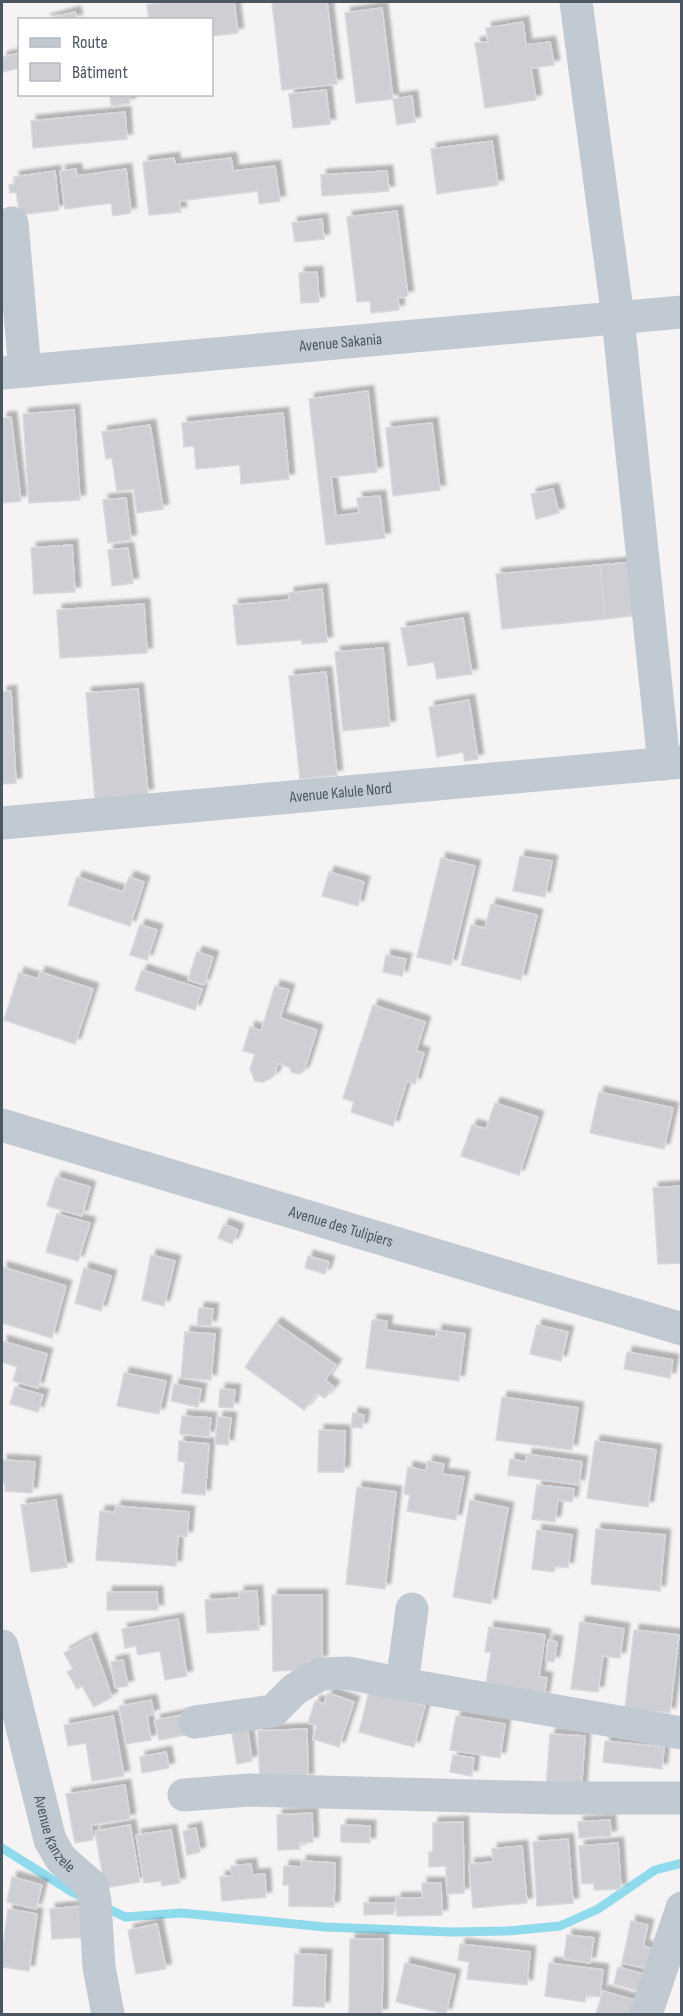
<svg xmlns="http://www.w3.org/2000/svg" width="683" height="2016" font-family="'Sofia Sans Condensed',sans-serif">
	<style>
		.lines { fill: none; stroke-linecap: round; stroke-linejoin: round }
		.stream { stroke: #90daee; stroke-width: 9 }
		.building { fill: #cdcfd5; stroke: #d7d9de; stroke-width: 1.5; filter: url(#shadow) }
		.minor { stroke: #c1cad2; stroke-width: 33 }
		.labels { text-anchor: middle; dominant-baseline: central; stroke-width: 4.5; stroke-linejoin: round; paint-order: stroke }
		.street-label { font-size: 16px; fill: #4a5661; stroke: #fff }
	</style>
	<defs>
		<filter id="shadow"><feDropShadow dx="5.5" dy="-5.5" stdDeviation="1.5" flood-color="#0004"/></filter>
	</defs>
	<rect width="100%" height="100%" fill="#f5f3f3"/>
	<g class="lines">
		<path class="stream" d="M2,1848L72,1892L86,1898
			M101,1905L125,1917L181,1913L325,1927L452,1932L507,1931L560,1926L598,1909L655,1870L682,1863"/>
	</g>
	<path class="building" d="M174,2H234L238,33L212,36V20H149L147,5Z
		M272,2H327L337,84L282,90Z
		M382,8L393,99L356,103L345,13Z
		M75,12L77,20H44Z
		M523,22L526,45L550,42L554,65L531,68L536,100L485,108L475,43L488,42L486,28Z
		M20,53V68L2,72V57Z
		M326,90L330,124L293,128L289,94Z
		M110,94H129L130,103L111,106Z
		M412,96L415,122L397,125L393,99Z
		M125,112L127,139L33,148L31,121Z
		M492,141L498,185L437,194L431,149Z
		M174,158L175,165L231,158L233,171L275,166L280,201L259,204L258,191L179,201L181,212L149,215L143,162Z
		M76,169L77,176L126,169L131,213L113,216L111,203L65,209L60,171Z
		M55,171L59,210L20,215L16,192L10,193L9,185L15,184L14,177Z
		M387,171L389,191L322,196L321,175Z
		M397,211L408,296L398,298L399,310L371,313L370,301L357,302L347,217Z
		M322,219L324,239L295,242L292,223Z
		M317,272L319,302L301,303L299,273Z
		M368,391L377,472L331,477L336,516L359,513L357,498L380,496L385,538L326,545L309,399Z
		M74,410L80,500L29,503L23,414Z
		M283,413L289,479L241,484L240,465L196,469L194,446L184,447L182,423Z
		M11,417L21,501L2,503V418Z
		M432,423L440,490L393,496L386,428Z
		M150,425L163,509L137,513L134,489L117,491L112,458L106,459L102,432Z
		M553,489L559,513L536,519L531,494Z
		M126,498L131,540L108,543L103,500Z
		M72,545L75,592L34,594L31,548Z
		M128,548L133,583L112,586L108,550Z
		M635,562L640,615L605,619L600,565Z
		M600,565L605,619L502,629L496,574Z
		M322,589L327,642L302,644V640L237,645L233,605L289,600V593Z
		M144,604L147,653L60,658L57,610Z
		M463,618L472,674L437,679L434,662L408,666L401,628Z
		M383,648L390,726L343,731L335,652Z
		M326,672L337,775L300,779L289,676Z
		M138,689L148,794L95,799L86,693Z
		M11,691L16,783L2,784V692Z
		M469,700L478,759L465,761L463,752L437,757L429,707Z
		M520,856L552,861L545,897L513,891Z
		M441,858L475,866L451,965L417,957Z
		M329,872L364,882L358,906L322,896Z
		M77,877L123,892L129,877L144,882L130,926L68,905Z
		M491,904L537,915L521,980L461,965L471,925L485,928Z
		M140,925L157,930L147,960L130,955Z
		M197,952L213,957L204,985L188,980Z
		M386,955L406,959L402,976L383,972Z
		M142,970L202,989L195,1010L135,990Z
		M40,972L93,989L75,1044L4,1020L19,973L38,979Z
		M275,986L289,990L280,1018L317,1030L304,1071L299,1074L292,1072L289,1067L278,1063L274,1076L264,1082L255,1081L250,1069L255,1054L243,1051L250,1027L261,1031Z
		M373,1005L425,1022L416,1051L424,1053L415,1084L407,1081L393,1126L351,1112L354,1102L343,1098Z
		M599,1092L673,1108L664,1149L590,1133Z
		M495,1103L538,1117L519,1175L461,1156L472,1125L486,1129Z
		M56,1177L90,1187L82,1216L47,1206Z
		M682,1186V1263L658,1264L653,1188Z
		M57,1214L90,1223L78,1261L46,1252Z
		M224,1224L238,1230L232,1244L218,1238Z
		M151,1255L175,1261L164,1306L142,1300Z
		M308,1256L329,1262L325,1274L305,1268Z
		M2,1267L66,1286L52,1338L2,1323Z
		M84,1268L111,1276L101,1311L75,1303Z
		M199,1308L213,1309L211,1326L197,1325Z
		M372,1320L387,1321L386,1330L436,1337L437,1330L465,1334L459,1381L366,1368Z
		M276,1323L336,1365L325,1380L334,1387L325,1398L317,1393L304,1410L245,1367Z
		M537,1325L568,1332L561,1361L530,1354Z
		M185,1332L215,1334L211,1380L181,1378Z
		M2,1341L47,1354L38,1388L13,1381L17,1367L2,1362Z
		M627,1352L673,1360L670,1378L624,1369Z
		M124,1373L166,1381L159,1414L117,1406Z
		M174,1384L201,1389L198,1407L171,1401Z
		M15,1387L43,1395L38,1412L10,1404Z
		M220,1389L235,1390L233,1408L219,1407Z
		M502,1397L578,1408L572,1450L496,1440Z
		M353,1413L364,1415L362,1428L351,1427Z
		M182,1416L211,1418L209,1437L180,1434Z
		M218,1417L231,1418L228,1445L215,1444Z
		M319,1430L345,1431L344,1472H318Z
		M179,1441L209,1444L205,1495L182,1493L185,1462L178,1461Z
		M595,1441L656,1450L648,1507L587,1498Z
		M527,1454L582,1462L579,1485L508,1475L510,1459L526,1462Z
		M2,1460L35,1462L32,1493L5,1491V1483H2Z
		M428,1461L444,1464L442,1474L464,1477L456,1520L407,1511L410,1495L404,1494L408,1467L426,1471Z
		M537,1485L574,1489L572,1502L558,1500L555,1522L532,1519Z
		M357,1487L396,1492L385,1589L346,1584Z
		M56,1500L67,1567L31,1572L21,1505Z
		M470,1500L508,1508L491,1604L453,1597Z
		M116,1506L189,1512L187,1537L178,1536L176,1566L96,1560L100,1511L115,1512Z
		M596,1529L665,1535L660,1591L591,1584Z
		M537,1530L572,1535L568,1568L555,1566L554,1572L532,1569Z
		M257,1591L259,1630L207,1633L205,1600L239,1598V1592Z
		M107,1592H157L158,1610H107Z
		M272,1595H322V1661H309V1670L273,1671Z
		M178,1619L187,1676L165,1680L160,1651L138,1655L136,1646L125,1648L122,1629Z
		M580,1622L624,1629L620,1658L603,1656L598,1692L571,1689Z
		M489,1627L545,1635L539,1677L547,1678L544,1698L485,1690L491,1652H485Z
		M634,1630L679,1635L670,1713L625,1708Z
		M91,1638L112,1697L94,1707L82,1686L77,1689L67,1672L73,1669L64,1653Z
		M548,1640L557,1642L554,1662L546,1661Z
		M123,1660L128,1686L115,1688L111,1662Z
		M369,1692L425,1706L414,1747L359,1732Z
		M328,1693L354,1702L339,1747L313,1739L317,1726L308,1723L315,1701L324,1704Z
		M151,1700L154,1714L147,1716L151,1740L126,1744L119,1706Z
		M182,1715L185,1735L159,1740L155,1720Z
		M113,1716L124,1776L92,1781L86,1743L68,1746L64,1725Z
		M456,1716L505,1724L500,1758L450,1750Z
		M247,1726L252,1761L237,1764L231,1728Z
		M307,1729L308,1779L260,1781L258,1731Z
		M550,1734L585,1736L581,1794L546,1791Z
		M605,1741L664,1747L662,1769L603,1762Z
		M166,1752L169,1768L142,1773L140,1757Z
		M453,1755L474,1758L472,1776L450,1772Z
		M125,1785L130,1819L91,1825L93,1840L75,1843L66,1794Z
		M312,1813L313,1842L299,1843L300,1849L278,1850L277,1815Z
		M610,1820L611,1836L579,1838L578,1822Z
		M463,1822L464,1893L447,1894L446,1866L429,1867V1852H433V1823Z
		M130,1825L140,1882L105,1888L95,1831Z
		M341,1825L370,1826V1843L341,1842Z
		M196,1828L200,1852L187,1855L183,1831Z
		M171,1830L180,1883L162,1886L161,1881L144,1883L136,1835Z
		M568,1839L573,1903L537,1906L533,1842Z
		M618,1843L621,1889L594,1890V1883L582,1884L579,1846Z
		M522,1846L527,1903L473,1908L469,1864L493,1862L492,1849Z
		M301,1861L335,1863L334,1907L289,1906V1885H283L284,1866L301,1867Z
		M251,1864L252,1875L265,1874L266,1897L222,1901L220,1877L232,1876L231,1866Z
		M12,1877L42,1885L36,1909L7,1902Z
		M422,1883H441L442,1915L397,1916L396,1898H422Z
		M364,1903H394V1914L364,1915Z
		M84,1906L86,1937L52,1939L50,1909Z
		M8,1909L37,1914L29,1971L2,1967V1953Z
		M631,1921L648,1925L643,1946L654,1949L649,1969L622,1963Z
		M157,1924L166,1969L136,1974L128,1930Z
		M567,1935L594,1938L590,1963L564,1959Z
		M350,1939H383L382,2014H349Z
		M460,1944L530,1952L527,1985L467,1979L469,1962L458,1960Z
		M295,1954L326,1955L324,2007L293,2006Z
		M405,1963L455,1975L446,2014L396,2002Z
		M549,1963L603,1970L600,1997L586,1995L585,2002L545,1996Z
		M618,1967L647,1975L642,1992L614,1984Z
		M603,1991L644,2003L641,2014H596Z"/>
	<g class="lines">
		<g class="minor">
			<path d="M576,2L618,318L664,764"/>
			<path d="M12,223L25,371"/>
			<path id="s1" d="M2,373L682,312"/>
			<path id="s2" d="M2,823L682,762"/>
			<path id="s3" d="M2,1125L682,1329"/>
			<path id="s4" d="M2,1646L50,1840L61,1859L92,1886L95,1901L99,1967L108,2014"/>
			<path d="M402,1684L412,1609"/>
			<path d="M195,1722L273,1711L295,1689L321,1674L348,1673L402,1684L682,1733"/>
			<path d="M184,1795L249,1790L552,1798H682"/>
			<path d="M646,2014L682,1908"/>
		</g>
	</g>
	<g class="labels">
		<g class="street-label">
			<text stroke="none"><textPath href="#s1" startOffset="340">Avenue Sakania</textPath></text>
			<text stroke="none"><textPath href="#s2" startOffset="340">Avenue Kalule Nord</textPath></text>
			<text stroke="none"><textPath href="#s3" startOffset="354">Avenue des Tulipiers</textPath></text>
			<text stroke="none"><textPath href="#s4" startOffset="196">Avenue Kanzele</textPath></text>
		</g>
	</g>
	<rect width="683" height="2016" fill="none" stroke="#4a5661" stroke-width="6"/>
	<rect x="18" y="18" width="195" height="78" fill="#ffffff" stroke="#b7bbc0" stroke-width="1.5"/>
	<rect x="30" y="38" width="30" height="9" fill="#c1cad2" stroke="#b7bbc0" stroke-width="1.5"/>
	<text x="72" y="48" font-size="18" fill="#4a5661">Route</text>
	<rect x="30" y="63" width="30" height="18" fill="#cdcfd5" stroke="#b7bbc0" stroke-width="1.5"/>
	<text x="72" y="78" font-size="18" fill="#4a5661">Bâtiment</text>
</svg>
